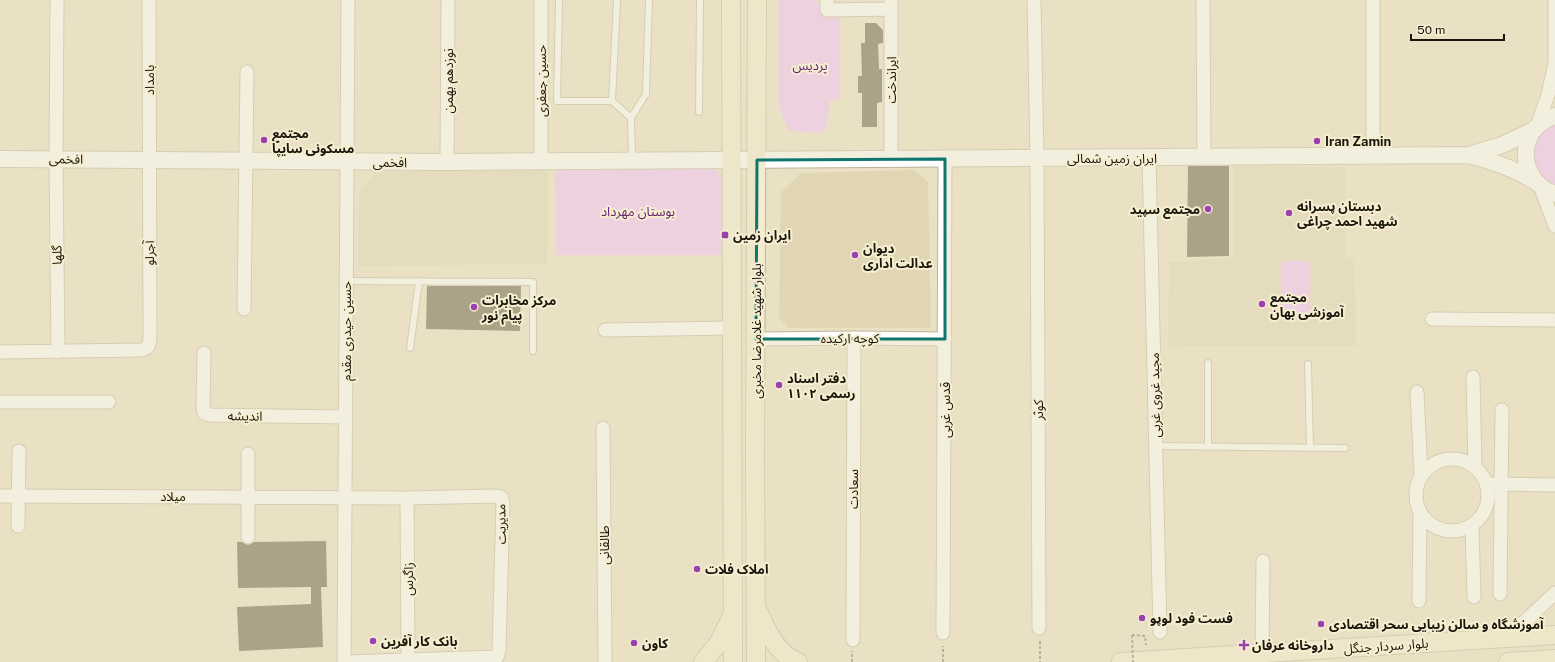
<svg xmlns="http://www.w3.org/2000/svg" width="1555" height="662" font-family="'Public Sans','Noto Sans Arabic',sans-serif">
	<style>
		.built { fill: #e1d6b4 }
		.green { fill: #f2bdfe }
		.building { fill: #5f573f }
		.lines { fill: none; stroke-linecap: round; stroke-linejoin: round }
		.service-casing { stroke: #bcb499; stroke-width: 8 }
		.minor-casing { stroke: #bcb499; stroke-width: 15 }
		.tertiary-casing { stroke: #bcb499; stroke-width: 18 }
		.secondary-casing { stroke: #bcb499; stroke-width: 20 }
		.path { stroke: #807a67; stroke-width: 2; stroke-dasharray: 3 2; stroke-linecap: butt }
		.service { stroke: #fff; stroke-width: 6 }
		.minor { stroke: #fff; stroke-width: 13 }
		.tertiary { stroke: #fff; stroke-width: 16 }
		.secondary { stroke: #f4ecce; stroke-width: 18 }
		.path-bridge { stroke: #807a67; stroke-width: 2; stroke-dasharray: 3 2; stroke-linecap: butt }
		.marked { fill: none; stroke: #0f766e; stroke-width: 3; stroke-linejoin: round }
		.poi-dot { fill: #9a41ad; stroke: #f7eed2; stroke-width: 1.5 }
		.labels { text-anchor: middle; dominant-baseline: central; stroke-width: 4; stroke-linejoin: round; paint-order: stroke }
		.park-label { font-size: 13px; fill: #652573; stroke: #f7eed2 }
		.street-label { font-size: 13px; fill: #19160c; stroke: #f7eed2 }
		.poi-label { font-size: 13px; font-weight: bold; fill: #19160c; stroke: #f7eed2; text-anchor: start }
	</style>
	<rect width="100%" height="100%" fill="#eae1c5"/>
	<path class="built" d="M1234,166L1345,167V259L1354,260L1357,346L1168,347L1169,262L1233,258Z
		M549,170L547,264L358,266L359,192L377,171Z
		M914,170L928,182L931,328H789L779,318L781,192L801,173Z"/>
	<path class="green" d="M779,0H816L824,16L840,17V99L830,100L826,130L820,133L789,131L779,108Z
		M1555,125V184C1526,175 1527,135 1555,125Z
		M713,167L721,175V255H556L555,168Z
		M1281,261H1309V319H1281Z"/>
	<path class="building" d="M865,23H876L883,30V43L878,44L879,69H882V102L877,103V127H862V93H858V76H862L861,43H865Z
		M1188,166H1229V256L1187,257Z
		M427,286H521L520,331L426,329Z
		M326,541L327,587H321L323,647L239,651L237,607L311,604V587L238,588L237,542H242L248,545L254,542Z"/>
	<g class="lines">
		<g class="service-casing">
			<path id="service" d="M559,0L557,101H612L631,118
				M612,101L617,0
				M699,112L700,0
				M632,159L631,118L646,94L649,0
				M345,281L533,282V351
				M410,348L419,281
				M1208,363V447
				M1308,364L1310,448
				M1156,446L1345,448"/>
		</g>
		<g class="minor-casing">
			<path id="minor" d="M57,0L56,159L58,352
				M827,0V10L891,9
				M1034,0L1037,158L1039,628
				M1203,0L1204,157
				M1373,0V156
				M1537,126L1548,95L1555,63V0
				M1149,157L1160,632
				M891,159V0
				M447,162L448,0
				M541,162V0
				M1540,186L1555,226
				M244,309L247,72
				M1432,319L1555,320
				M605,330L732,328
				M756,339L854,338L945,339
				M0,352L142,350L148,347L150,340L149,0
				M204,353L203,407L204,413L210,415L346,417
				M1473,377L1475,468
				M1417,392L1421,475
				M0,402H109
				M603,428L605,662
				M1416 495a36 36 0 1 1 72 0a36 36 0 1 1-72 0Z
				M1492,484L1555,485
				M0,496L407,498L496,496L501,497L503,502L499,651L497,657L346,662
				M407,498L408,660
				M18,526L19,451
				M1472,526L1474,597
				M248,537V454
				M1500,594L1502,410
				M1419,601L1420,514
				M943,633L945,159
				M1507,638L1555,593
				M853,640L854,338
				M1262,654L1263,561
				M344,662L348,0"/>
		</g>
		<g class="tertiary-casing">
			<path id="tertiary" d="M1555,116C1515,128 1517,181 1555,194
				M1469,155L1502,145L1534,130
				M0,159L447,162L1468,155C1493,161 1514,168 1536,182"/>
		</g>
		<g class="secondary-casing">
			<path id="secondary" d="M731,0L733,662
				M758,611C766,630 778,655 798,662
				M703,662L718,644L731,618
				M756,662L755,455L757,0
				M1121,662L1555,635
				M1508,662L1555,659"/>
		</g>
		<path class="path" d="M1132,635L1145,636L1146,645
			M1040,641V662
			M852,662V651
			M943,662V646"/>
		<use href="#service" class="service"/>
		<use href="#minor" class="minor"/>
		<use href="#tertiary" class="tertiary"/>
		<use href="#secondary" class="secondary"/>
		<path class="path-bridge" d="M1132,635L1133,662"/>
	</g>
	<path d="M0 0H1555V662H0ZM945,159V339H756L757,160Z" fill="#eae1c5" fill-opacity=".55" fill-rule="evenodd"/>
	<path class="marked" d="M945,159V339H756L757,160Z"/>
	<g class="poi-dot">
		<circle cx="264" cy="140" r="4"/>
		<circle cx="1317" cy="141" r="4"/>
		<circle cx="1208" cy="209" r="4"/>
		<circle cx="1289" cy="213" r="4"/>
		<rect x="721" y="231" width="8" height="8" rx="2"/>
		<circle cx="855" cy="255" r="4"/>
		<circle cx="1262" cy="304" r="4"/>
		<circle cx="474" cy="307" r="4"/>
		<circle cx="779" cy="385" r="4"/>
		<circle cx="697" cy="569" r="4"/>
		<circle cx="1142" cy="618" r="4"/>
		<circle cx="1321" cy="624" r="4"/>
		<circle cx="373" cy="641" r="4"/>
		<circle cx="634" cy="643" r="4"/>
		<path d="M1242 639h4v4h4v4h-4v4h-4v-4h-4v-4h4z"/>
	</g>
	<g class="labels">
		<g class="park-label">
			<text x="810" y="65">پردیس</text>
			<text x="638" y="211">بوستان مهرداد</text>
		</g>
		<g class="street-label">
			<text transform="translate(149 80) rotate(-90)">بامداد</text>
			<text transform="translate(891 80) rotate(-90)">ایراندخت</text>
			<text transform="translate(448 81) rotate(-90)">نوزدهم بهمن</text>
			<text transform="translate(541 81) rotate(-90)">حسین جعفری</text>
			<text x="1112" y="158">ایران زمین شمالی</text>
			<text transform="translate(66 159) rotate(1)">افخمی</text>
			<text x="390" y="162">افخمی</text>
			<text transform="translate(149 253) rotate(-90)">آجرلو</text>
			<text transform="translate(57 255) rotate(-91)">گلها</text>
			<text transform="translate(346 331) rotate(-90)">حسین حیدری مقدم</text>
			<text transform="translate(756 331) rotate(-90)">بلوار شهید غلامرضا مخبری</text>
			<text x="850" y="338">کوچه ارکیده</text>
			<text transform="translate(1155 395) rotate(-91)">مجید غروی غربی</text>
			<text transform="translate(945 410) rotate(-90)">قدس غربی</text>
			<text transform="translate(1038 410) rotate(-90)">کوثر</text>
			<text transform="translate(245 416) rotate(1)">اندیشه</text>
			<text transform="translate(853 489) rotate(-90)">سعادت</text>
			<text x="173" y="496">میلاد</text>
			<text transform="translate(501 524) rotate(-91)">مدیریت</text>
			<text transform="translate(604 545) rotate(-90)">طالقانی</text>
			<text transform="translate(408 579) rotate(-90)">زاگرس</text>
			<text transform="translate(1386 646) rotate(-4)">بلوار سردار جنگل</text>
		</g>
		<g class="poi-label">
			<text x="272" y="133">مجتمع<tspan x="272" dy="15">مسکونی سایپا</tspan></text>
			<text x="1325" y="141">Iran Zamin</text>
			<text x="1297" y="206">دبستان پسرانه<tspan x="1297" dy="15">شهید احمد چراغی</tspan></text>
			<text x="1200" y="209" text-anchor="end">مجتمع سپید</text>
			<text x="733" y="235">ایران زمین</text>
			<text x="863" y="248">دیوان<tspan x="863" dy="15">عدالت اداری</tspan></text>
			<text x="1270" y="297">مجتمع<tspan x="1270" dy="15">آموزشی بهان</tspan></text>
			<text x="482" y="300">مرکز مخابرات<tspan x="482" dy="15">پیام نور</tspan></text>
			<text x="787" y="378">دفتر اسناد<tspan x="787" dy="15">رسمی ۱۱۰۲</tspan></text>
			<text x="705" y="569">املاک فلات</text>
			<text x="1150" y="618">فست فود لوپو</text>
			<text x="1329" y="624">آموزشگاه و سالن زیبایی سحر اقتصادی</text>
			<text x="381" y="641">بانک کار آفرین</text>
			<text x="642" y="643">کاون</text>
			<text x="1252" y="645">داروخانه عرفان</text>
		</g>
	</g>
	<path d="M1411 34v6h93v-6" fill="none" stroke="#19160c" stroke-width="2"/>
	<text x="1417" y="34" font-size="12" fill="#19160c" stroke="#f7eed2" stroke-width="3" paint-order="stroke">50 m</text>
</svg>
